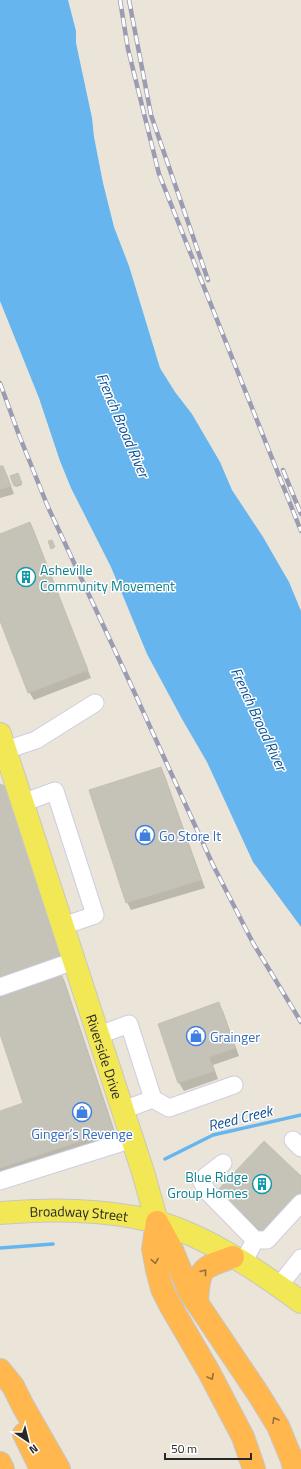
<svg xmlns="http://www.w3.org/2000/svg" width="301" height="1469" font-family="'Titillium Web',sans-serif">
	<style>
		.water { fill: #67b5ef }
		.shadow { fill: #0003 }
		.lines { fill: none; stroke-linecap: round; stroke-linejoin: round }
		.stream { stroke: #67b5ef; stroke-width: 3.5 }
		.building { fill: #c5c2b8; stroke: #c5c1b2 }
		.minor-casing { stroke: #cdcee1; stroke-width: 19 }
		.major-casing { stroke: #c7c7c7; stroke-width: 24 }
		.highway-casing { stroke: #c7c7c7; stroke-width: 24 }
		.minor { stroke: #fff; stroke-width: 17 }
		.major { stroke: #f2e755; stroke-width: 22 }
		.highway { stroke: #ffb74e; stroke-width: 22 }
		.rail-casing { stroke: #9b9bb2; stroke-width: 4.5 }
		.rail { stroke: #fff; stroke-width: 3; stroke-dasharray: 9; stroke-linecap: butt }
		.oneway { stroke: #936f3a }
		.labels { text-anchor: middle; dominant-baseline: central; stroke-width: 3; stroke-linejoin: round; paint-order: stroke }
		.culture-label { font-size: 14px; fill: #0d838f; stroke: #fff; text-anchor: start }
		.shop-label { font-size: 14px; fill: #366cbe; stroke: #fff; text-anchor: start }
		.street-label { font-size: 14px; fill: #272727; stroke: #fff }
		.water-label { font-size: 15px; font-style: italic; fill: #0b5096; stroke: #fff }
	</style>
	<rect width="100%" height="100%" fill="#eae5d8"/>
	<path class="water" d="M0,0H68L76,31V43L92,118L94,137L103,183L114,227L129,266L160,368L175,392L192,414L220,462L232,490L263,537L289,582L301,611V927L253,862L207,762L182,719L147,654L111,567L71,488L60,461L39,398L0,301Z"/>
	<path class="shadow" d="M0,467H2L7,475L14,494L0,498Z
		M18,476L22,485L16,487L15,486Z
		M30,523L34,531L91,678L34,700L29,692L0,618V535Z
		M161,768L165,776L205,888L131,910L127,902Z
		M0,785L11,796L63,963L0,991Z
		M61,974L65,982L117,1138L0,1177V1112L24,1104L0,1031Z
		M218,1004L223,1011L239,1056L213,1065L218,1079L184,1091L179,1083L159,1025Z
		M301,1178L270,1243L222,1200Z"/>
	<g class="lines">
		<path class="stream" d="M165,1159L213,1135L301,1115
			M0,1248L53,1244"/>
	</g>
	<path class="building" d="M0,466H3L11,486L0,489Z
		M18,473L22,483L14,486L10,476Z
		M30,522L88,670L28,693L0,621V534Z
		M52,540L55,547L51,549L48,541Z
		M161,767L201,880L126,903L89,790Z
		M0,784L7,787L59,954L55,964L0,982Z
		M61,973L113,1130L0,1168V1111L23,1103L0,1034V994Z
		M219,1002L235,1048L209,1057L214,1071L178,1083L158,1024Z
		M264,1141L301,1176V1198L265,1235L242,1213L240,1215L216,1192Z"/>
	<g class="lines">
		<g class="minor-casing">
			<path id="minor" d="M0,752L36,740L95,703
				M22,803L55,791L95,915L63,926
				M0,987L74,961
				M99,1035L129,1024L153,1099L123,1110
				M153,1099L169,1108L234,1085
				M293,1140L301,1148
				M223,1163L206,1176L202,1182L207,1191L255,1240L243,1263
				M0,1181L133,1139
				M255,1240H267L301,1203
				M279,1286L301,1258"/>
		</g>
		<g class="major-casing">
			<g id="major">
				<path id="s1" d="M0,734L143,1172L157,1222"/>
				<path id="s2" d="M0,1213C45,1209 90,1209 134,1217C142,1219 150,1220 158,1222C210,1238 257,1270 301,1302"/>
			</g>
		</g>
		<g class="highway-casing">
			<path id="highway" d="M157,1222L173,1252L189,1291L259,1395L278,1426L292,1460L294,1469
				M157,1222L153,1249L157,1270L162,1289L170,1305L209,1372L243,1437L254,1469
				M197,1303C199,1268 200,1268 233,1257
				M0,1370L13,1386L23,1406L59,1469
				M24,1434L41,1469
				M0,1463L3,1469"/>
		</g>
		<use href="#minor" class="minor"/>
		<use href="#major" class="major"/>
		<use href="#highway" class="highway"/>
		<g class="rail-casing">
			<path id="rail" d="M120,0L128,49L159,174L301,531
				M129,0L151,115L208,280
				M0,383L19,435L48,507L131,685L213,865L253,943L301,1022
				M283,470L301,514"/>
		</g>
		<use href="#rail" class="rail"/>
	</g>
	<defs><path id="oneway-chevron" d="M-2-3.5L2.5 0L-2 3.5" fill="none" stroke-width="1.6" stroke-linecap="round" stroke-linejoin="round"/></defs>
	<g class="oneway">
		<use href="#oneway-chevron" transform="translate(155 1261) rotate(81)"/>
		<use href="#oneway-chevron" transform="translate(204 1272) rotate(-52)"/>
		<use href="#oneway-chevron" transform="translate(211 1377) rotate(62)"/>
		<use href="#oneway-chevron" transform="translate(275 1420) rotate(-120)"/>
	</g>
	<defs>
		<g id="building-ring" transform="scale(1)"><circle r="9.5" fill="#fff" stroke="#0f9aa8" stroke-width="1.5"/><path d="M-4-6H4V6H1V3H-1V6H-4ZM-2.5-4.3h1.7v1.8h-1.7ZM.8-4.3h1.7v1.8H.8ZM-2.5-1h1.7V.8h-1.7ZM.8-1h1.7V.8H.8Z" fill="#0f9aa8"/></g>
		<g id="shop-ring" transform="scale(1)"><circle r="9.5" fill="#fff" stroke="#3f7fe0" stroke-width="1.5"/><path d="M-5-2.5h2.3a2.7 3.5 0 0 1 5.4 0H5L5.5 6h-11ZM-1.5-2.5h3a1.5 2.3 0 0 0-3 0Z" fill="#3f7fe0"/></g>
	</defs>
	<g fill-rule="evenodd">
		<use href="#building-ring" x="26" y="577"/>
		<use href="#shop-ring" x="145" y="835"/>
		<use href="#shop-ring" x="196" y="1036"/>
		<use href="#shop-ring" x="82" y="1112"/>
		<use href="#building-ring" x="262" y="1184"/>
	</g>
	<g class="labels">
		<g class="culture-label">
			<text x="40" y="569">Asheville<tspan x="40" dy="16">Community Movement</tspan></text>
			<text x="248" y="1176" text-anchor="end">Blue Ridge<tspan x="248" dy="16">Group Homes</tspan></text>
		</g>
		<g class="shop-label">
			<text x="159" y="835">Go Store It</text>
			<text x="210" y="1036">Grainger</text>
			<text x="82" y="1133" text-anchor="middle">Ginger’s Revenge</text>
		</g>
		<g class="street-label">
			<text stroke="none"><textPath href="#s1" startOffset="339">Riverside Drive</textPath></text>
			<text stroke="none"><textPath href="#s2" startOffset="79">Broadway Street</textPath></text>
		</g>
		<g class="water-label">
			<text transform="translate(123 425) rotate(67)">French Broad River</text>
			<text transform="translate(259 719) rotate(65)">French Broad River</text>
			<text transform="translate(240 1118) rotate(-14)">Reed Creek</text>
		</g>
	</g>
	<g transform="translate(28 1441) rotate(145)" stroke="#ffffff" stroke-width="3" paint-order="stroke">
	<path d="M0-3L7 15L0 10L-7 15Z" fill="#272727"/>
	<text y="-6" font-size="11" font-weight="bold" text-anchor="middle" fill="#272727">N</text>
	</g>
	<path d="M165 1453v6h86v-6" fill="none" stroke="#272727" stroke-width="2"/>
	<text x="171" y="1453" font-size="12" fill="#272727" stroke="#ffffff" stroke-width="3" paint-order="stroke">50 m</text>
</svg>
